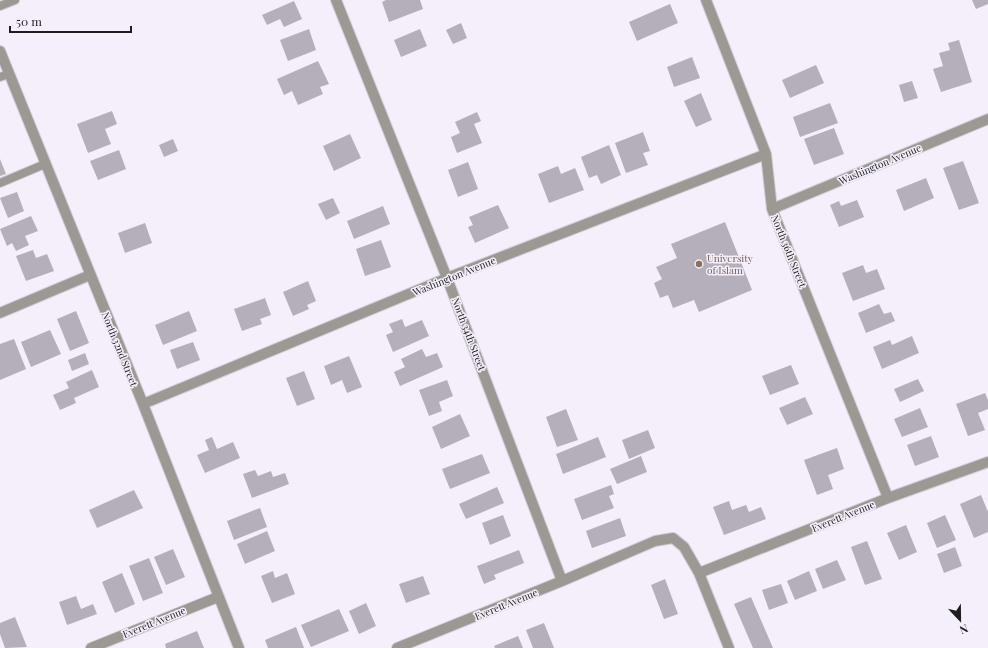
<svg xmlns="http://www.w3.org/2000/svg" width="988" height="648" font-family="'Playfair Display',serif">
	<style>
		.building { fill: #b4afba }
		.lines { fill: none; stroke-linecap: round; stroke-linejoin: round }
		.service-casing { stroke: #d2cdd7; stroke-width: 10 }
		.minor-casing { stroke: #d2cdd7; stroke-width: 12 }
		.service { stroke: #9c9994; stroke-width: 8 }
		.minor { stroke: #9c9994; stroke-width: 10 }
		.education-dot { fill: #8d6e63; stroke: #f4effa; stroke-width: 1.5 }
		.labels { text-anchor: middle; dominant-baseline: central; stroke-width: 3; stroke-linejoin: round; paint-order: stroke }
		.street-label { font-size: 10px; fill: #1e1d20; stroke: #f4effa }
		.education-label { font-size: 10px; fill: #785e54; stroke: #f4effa; text-anchor: start }
	</style>
	<rect width="100%" height="100%" fill="#f4effa"/>
	<path class="building" d="M386,0H420L423,9L389,22L382,2Z
		M972,0H988V4L976,9Z
		M294,1L302,19L284,27L280,19L267,25L262,15Z
		M670,4L678,23L637,41L629,22Z
		M461,23L467,38L453,44L446,30Z
		M309,29L316,50L288,61L280,40Z
		M420,29L427,46L401,57L394,40Z
		M959,40L972,82L941,92L933,69L943,66L939,53L950,50L948,43Z
		M692,57L700,78L674,87L667,67Z
		M318,61L329,84L320,87L323,94L298,105L292,91L284,95L277,79Z
		M816,65L824,83L790,98L782,80Z
		M912,81L918,98L904,102L899,85Z
		M701,93L712,120L696,127L684,101Z
		M830,103L838,123L800,137L793,117Z
		M112,111L117,124L105,129L111,144L88,153L77,124Z
		M477,112L481,121L474,124L482,143L457,153L451,137L460,133L455,122Z
		M834,128L844,154L814,165L804,139Z
		M643,132L650,151L643,153L648,165L626,173L615,143Z
		M350,134L361,158L334,171L323,146Z
		M173,139L178,151L164,157L159,145Z
		M609,145L621,175L601,184L597,175L589,178L581,157Z
		M119,150L126,169L98,180L90,161Z
		M0,159L6,174L0,176Z
		M963,161L979,203L959,210L943,168Z
		M468,162L478,189L458,197L448,170Z
		M558,166L561,174L575,168L584,190L549,203L538,174Z
		M926,178L934,198L904,211L896,190Z
		M17,192L24,211L8,218L0,198Z
		M333,198L340,213L326,220L318,204Z
		M857,200L864,217L839,227L830,205L839,201L841,206Z
		M498,205L509,228L475,243L468,227L473,225L469,217Z
		M383,206L390,224L354,239L347,221Z
		M31,216L38,231L25,236L29,245L16,251L12,243L7,246L0,229Z
		M725,222L752,290L699,312L694,300L673,308L668,295L660,298L654,283L662,279L656,267L677,258L671,244Z
		M145,223L152,243L125,253L118,233Z
		M381,240L391,267L365,276L356,249Z
		M33,250L36,258L47,254L54,271L26,281L16,256Z
		M863,265L866,273L877,269L885,289L853,301L842,273Z
		M308,281L316,301L307,305L309,309L293,316L283,292Z
		M265,298L271,315L260,319L262,324L242,331L234,309Z
		M879,304L884,314L891,312L895,321L866,333L858,313Z
		M76,311L89,343L70,351L57,319Z
		M189,311L197,331L163,345L155,325Z
		M402,319L405,327L422,320L429,336L393,352L386,335L393,332L389,324Z
		M50,330L61,354L31,367L21,342Z
		M912,336L919,353L882,369L873,347L890,340L892,345Z
		M14,339L26,369L0,380V344Z
		M193,342L200,360L177,369L170,350Z
		M422,349L426,357L437,353L443,367L400,386L394,372L405,367L401,359Z
		M85,353L89,364L72,371L68,360Z
		M349,356L362,387L347,393L342,380L331,385L324,366Z
		M791,365L799,384L770,395L762,376Z
		M92,370L99,387L74,398L76,403L60,410L53,395L69,388L66,382Z
		M304,371L315,399L297,406L286,378Z
		M918,379L924,391L900,402L894,389Z
		M447,380L453,396L439,402L442,411L429,416L419,390Z
		M985,393L988,400V409L978,413L985,430L968,436L956,404Z
		M805,397L813,414L787,425L779,408Z
		M920,408L928,427L902,437L894,419Z
		M566,409L578,440L557,447L546,417Z
		M460,414L470,436L441,449L432,427Z
		M648,430L655,448L629,459L622,440Z
		M931,436L939,457L915,466L907,445Z
		M212,437L217,449L233,442L240,458L205,473L197,455L209,450L205,440Z
		M598,437L606,457L563,474L556,454Z
		M837,448L844,469L828,475L833,489L817,495L804,460Z
		M482,454L490,473L450,489L442,469Z
		M641,456L647,472L617,484L610,469Z
		M255,470L258,476L271,471L273,477L285,473L289,484L252,498L243,474Z
		M611,485L614,494L609,496L614,508L582,520L574,499Z
		M497,487L504,503L466,519L459,504Z
		M134,490L143,508L97,528L89,510Z
		M981,495L988,512V532L974,538L960,504Z
		M729,501L732,510L746,505L749,512L761,507L766,519L724,535L713,507Z
		M260,508L267,527L234,540L227,521Z
		M503,515L511,536L490,545L482,523Z
		M945,515L956,540L937,548L927,523Z
		M620,518L626,536L592,548L586,531Z
		M906,525L917,552L899,560L887,533Z
		M267,531L275,551L245,564L237,544Z
		M867,541L882,579L865,585L851,547Z
		M955,547L962,566L944,573L937,554Z
		M173,549L185,577L166,585L154,557Z
		M519,550L524,563L494,575L496,579L484,584L477,566Z
		M149,558L163,593L143,601L129,566Z
		M837,560L846,580L823,589L815,569Z
		M273,571L275,578L287,573L295,594L272,603L261,576Z
		M809,571L817,591L795,600L787,581Z
		M122,573L135,604L115,613L102,582Z
		M423,576L430,594L406,603L399,584Z
		M665,579L678,614L664,619L651,585Z
		M781,584L788,603L769,610L762,590Z
		M76,596L81,609L93,604L97,614L67,625L59,602Z
		M751,597L773,648H753L734,604Z
		M366,603L376,626L359,634L349,611Z
		M339,609L349,631L311,647L301,625Z
		M15,617L27,647L5,648L0,634V623Z
		M544,623L554,648H533L526,630Z
		M296,627L304,648H268L265,640Z
		M197,631L204,648H166L165,644Z
		M518,636L523,648H495L494,646Z"/>
	<g class="lines">
		<g class="service-casing">
			<path id="service" d="M0,6L15,0
				M0,77L9,74
				M0,183L45,164"/>
		</g>
		<g class="minor-casing">
			<path id="minor" d="M336,0L447,278L562,581
				M706,0L766,154L772,209L888,498
				M0,51L143,404L239,648
				M772,209L988,119
				M0,313L90,275
				M143,404L447,278L766,154
				M699,573L888,498L988,462
				M91,648L218,597
				M397,648L562,581L655,541L673,538L684,547L699,573L729,648"/>
		</g>
		<use href="#service" class="service"/>
		<use href="#minor" class="minor"/>
	</g>
	<circle class="education-dot" cx="699" cy="264" r="4"/>
	<g class="labels">
		<g class="street-label">
			<text transform="translate(880 164) rotate(-23)">Washington Avenue</text>
			<text transform="translate(789 251) rotate(68)">North 36th Street</text>
			<text transform="translate(454 276) rotate(-22)">Washington Avenue</text>
			<text transform="translate(469 334) rotate(69)">North 34th Street</text>
			<text transform="translate(120 349) rotate(68)">North 32nd Street</text>
			<text transform="translate(843 516) rotate(-22)">Everett Avenue</text>
			<text transform="translate(506 604) rotate(-22)">Everett Avenue</text>
			<text transform="translate(154 622) rotate(-22)">Everett Avenue</text>
		</g>
		<g class="education-label">
			<text x="707" y="258">University<tspan x="707" dy="12">of Islam</tspan></text>
		</g>
	</g>
	<g transform="translate(960 620) rotate(158)" stroke="#f4effa" stroke-width="3" paint-order="stroke">
	<path d="M0-3L7 15L0 10L-7 15Z" fill="#1e1d20"/>
	<text y="-6" font-size="11" font-weight="bold" text-anchor="middle" fill="#1e1d20">N</text>
	</g>
	<path d="M10 26v6h121v-6" fill="none" stroke="#1e1d20" stroke-width="2"/>
	<text x="16" y="26" font-size="12" fill="#1e1d20" stroke="#f4effa" stroke-width="3" paint-order="stroke">50 m</text>
</svg>
